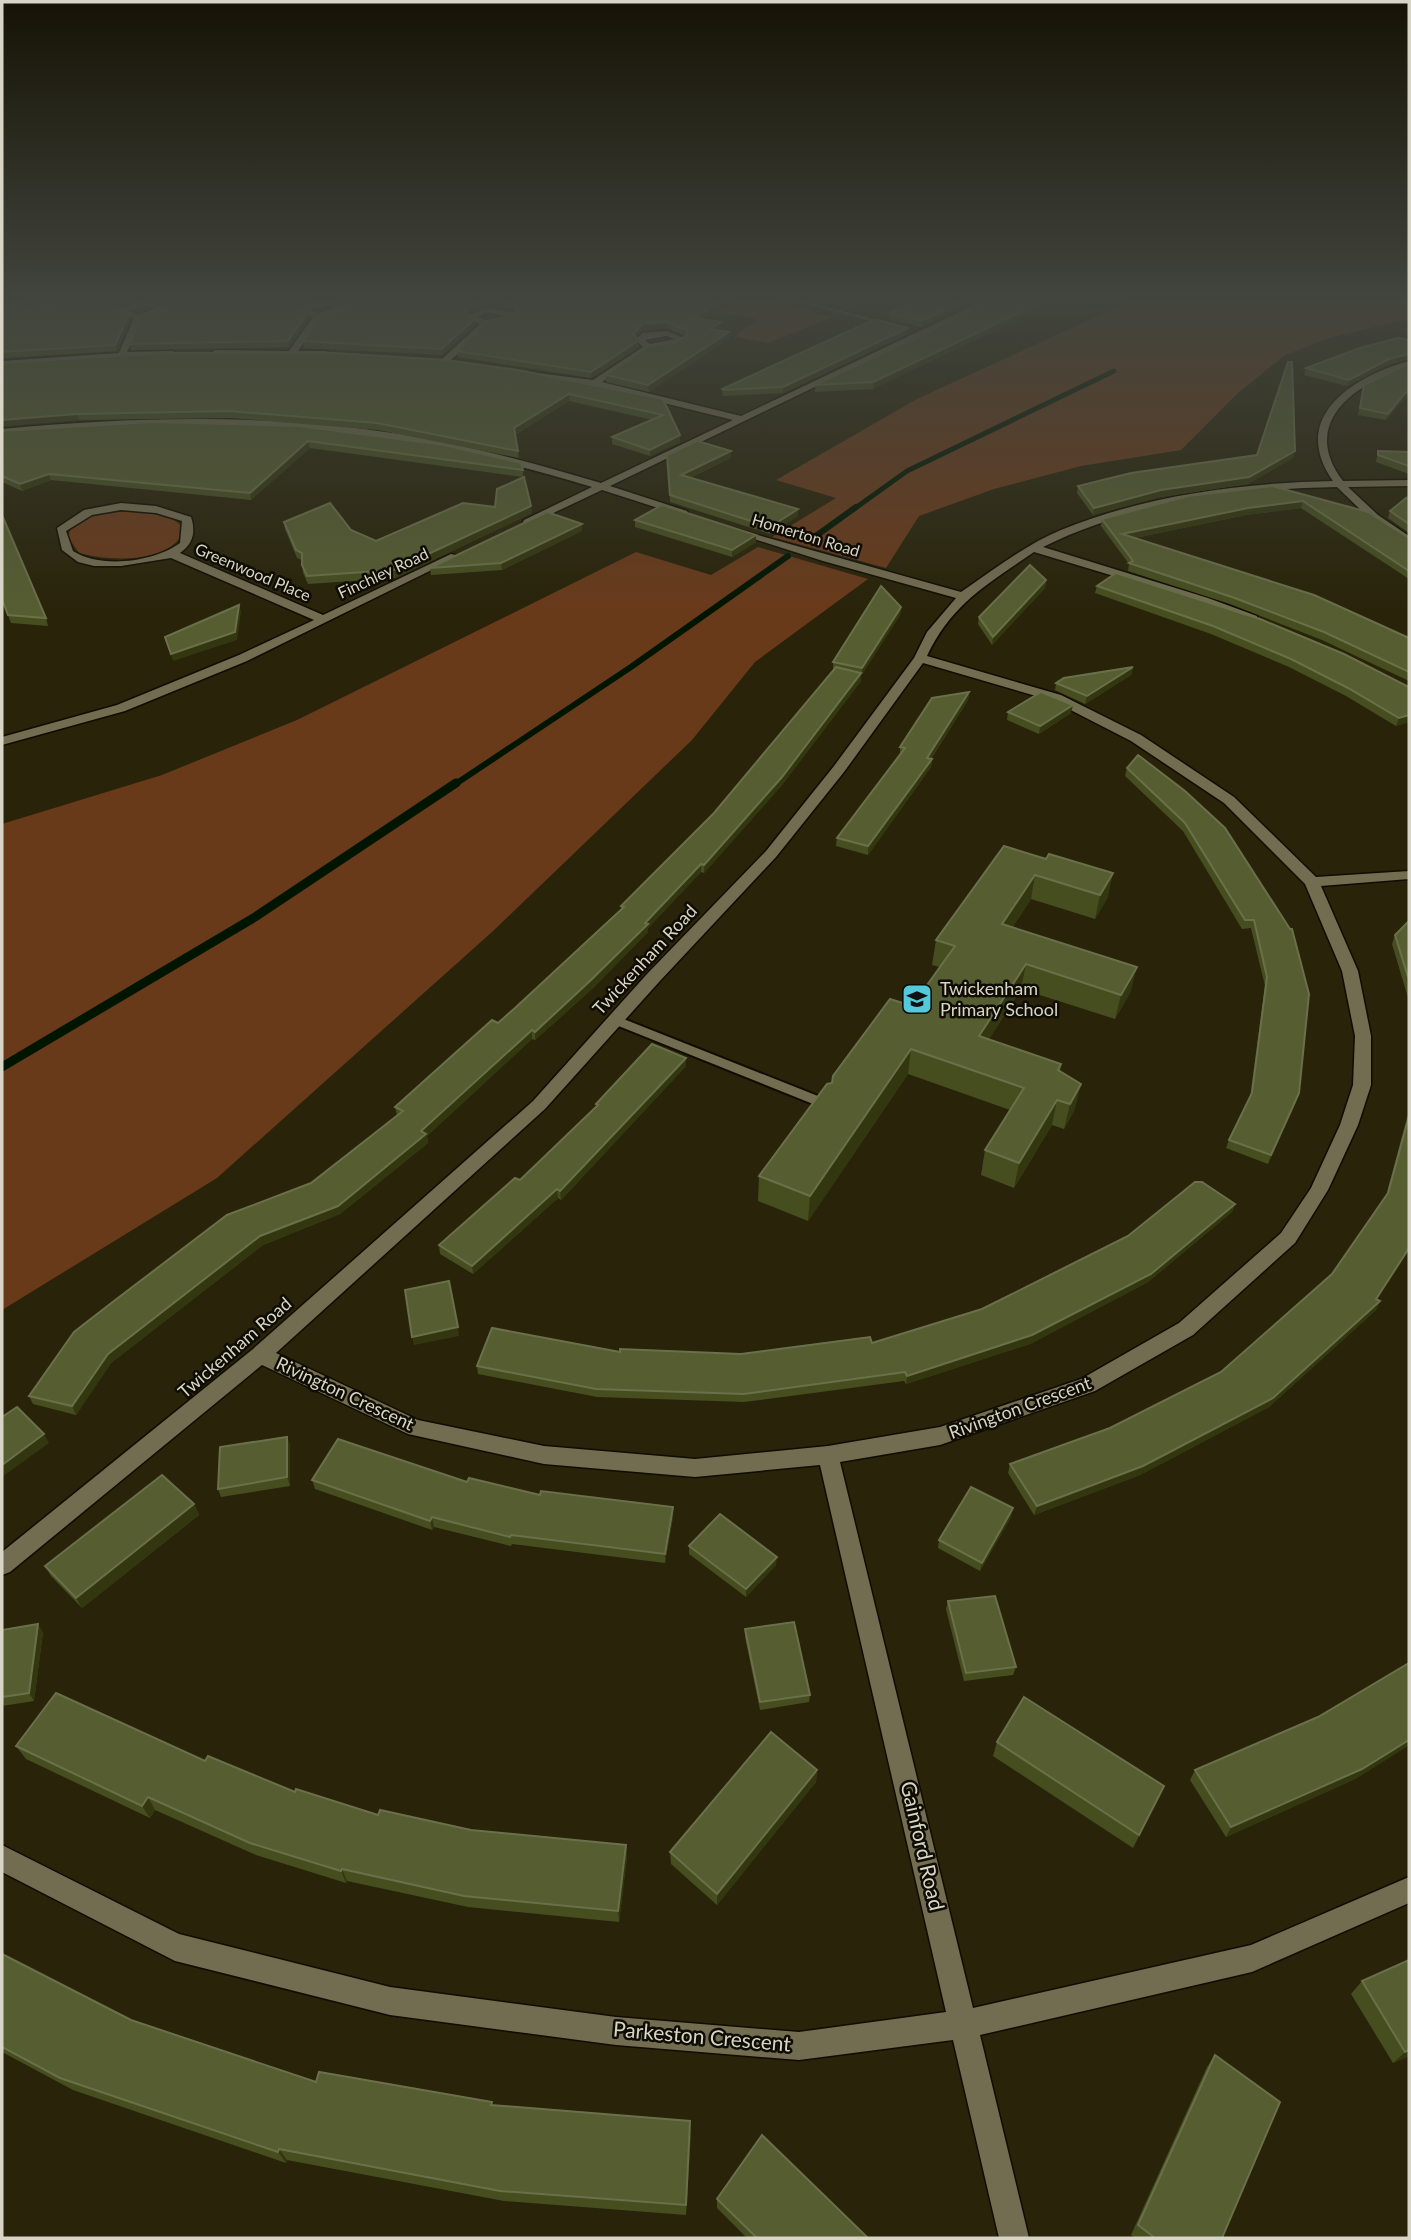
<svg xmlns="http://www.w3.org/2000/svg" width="1411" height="2240" font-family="Lato,sans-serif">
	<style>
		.green { fill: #693a1a }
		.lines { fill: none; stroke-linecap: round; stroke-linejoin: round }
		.stream-far2 { stroke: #001500; stroke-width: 5 }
		.stream-far1 { stroke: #001500; stroke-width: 6 }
		.stream { stroke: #001500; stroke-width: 9 }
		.lane-casing { stroke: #110c00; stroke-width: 4 }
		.street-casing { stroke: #110c00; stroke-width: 3 }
		.lane { fill: #726c51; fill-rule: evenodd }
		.street { fill: #726c51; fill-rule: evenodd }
		.wall { fill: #464e20 }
		.shaded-wall { fill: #33370f }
		.building { fill: #565d31; stroke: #6a7049; stroke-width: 2 }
		.labels { text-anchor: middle; stroke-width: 5; stroke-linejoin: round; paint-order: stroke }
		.far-street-label { font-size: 16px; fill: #d8d5c6; stroke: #0f0c04 }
		.street-label { font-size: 18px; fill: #d8d5c6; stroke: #0f0c04 }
		.poi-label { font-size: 18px; fill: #d8d5c6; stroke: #0f0c04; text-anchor: start }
		.near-street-label { font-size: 21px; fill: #d8d5c6; stroke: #0f0c04 }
	</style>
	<rect width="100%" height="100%" fill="#282309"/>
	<g class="green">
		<polygon points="738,298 761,298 833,317 768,343 734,337 758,319 717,312"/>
		<polygon points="1137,298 1409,298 1409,319 1332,337 1285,355 1238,393 1181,450 1081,466 994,489 919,516 886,568 772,537 836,498 776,480 917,399"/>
		<path d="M113 512C137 511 167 508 184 529 173 565 107 561 79 553L68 537 71 527 85 518Z"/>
		<polygon points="758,547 868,579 755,662 692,740 492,932 217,1178 2,1310 2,824 162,775 297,720 636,552 711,575"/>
	</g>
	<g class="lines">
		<polyline class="stream-far2" points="854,509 907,471 1114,371"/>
		<g class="stream-far1">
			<polyline points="813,538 856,507"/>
			<polyline points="454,785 631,667 788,556"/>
		</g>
		<polyline class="stream" points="2,1067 255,917 456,783"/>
		<g class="lane-casing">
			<polygon id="lane" points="616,1016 828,1100 830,1103 828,1106 818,1106 611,1023 609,1020 611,1017"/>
		</g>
		<g class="street-casing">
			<g id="street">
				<polygon points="21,298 31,298 19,306 2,308 2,304"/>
				<polygon points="781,298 794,298 897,325 893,327"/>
				<path d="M989 298H999L610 486 687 511 688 513 683 516 602 490 528 525 523 522 524 520 592 487C455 445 316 423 172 424 115 425 59 430 2 435V429C134 417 268 413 400 434 468 445 534 463 601 483L733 420 595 386 532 377 529 376V372L593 380 643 347 636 340 642 333 667 331 686 339 674 347 650 349 602 382 741 416ZM666 336 675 339 650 344 645 340Z"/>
				<path d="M332 300 347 307 341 313 321 318 298 351H327L330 356H215L211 353 215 350 289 351 313 317 302 313 303 304ZM331 305 337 307 319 313 309 310Z"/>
				<path d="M140 302 165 306 161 314 142 319 127 352 173 351 176 356 2 367V361L119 353 134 318 126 317 118 310ZM141 306 156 308 139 315 128 311Z"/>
				<path d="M486 308 514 312 515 318 488 325 448 363H442V359L480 324 469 319V315ZM486 313 507 316 486 320 478 317Z"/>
				<path d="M1409 361V367C1357 382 1298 422 1343 481L1409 480V486L1348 487 1378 515 1409 536V544L1371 520 1337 487C1236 489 1134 502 1043 547L1208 598 1257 616V620H1249L1200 602 1034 552C988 584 952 603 927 656L1061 695 1141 735 1234 797 1316 877 1409 871V879L1321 886 1358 971 1371 1036V1085L1358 1125 1328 1190 1295 1243 1193 1335 1095 1391 940 1445 840 1462 973 2008 1251 1945 1409 1877V1903L1252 1972 980 2035 1029 2238H999L953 2040 799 2060 616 2045 390 2015 175 1961 2 1872V1845L179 1934 390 1987 616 2017 799 2032 946 2012 820 1465 695 1477 544 1464 408 1434 262 1365 10 1572 2 1575V1552L253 1349 533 1101 647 974 766 851 834 766 914 658 927 632 956 598 823 561 729 531V527L961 592C993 570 1025 545 1061 530 1147 495 1240 483 1333 481 1288 417 1354 376 1409 361ZM923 663 1053 701 1131 741 1224 803 1305 884 1342 971 1355 1036 1353 1085 1340 1125 1311 1188 1281 1233 1179 1323 1081 1379 940 1427 828 1446 695 1459 544 1446 418 1420 276 1353 545 1109 659 982 776 857 844 772Z"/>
				<path d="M121 503 156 506 191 517C196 532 193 544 180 553L323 615 451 554 460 556 247 661 125 711 2 745V737L117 705 239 655 314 620 171 558 121 566H94L78 562 62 550 57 528 84 510ZM121 510 156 513 182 521 180 543C154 562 101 569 73 551L66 531 92 515Z"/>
			</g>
		</g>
		<use href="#lane" class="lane"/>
		<use href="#street" class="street"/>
	</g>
	<g class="wall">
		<polygon points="52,298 328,298 301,302 300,309 309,318 289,347 131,350 130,344 160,311 165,303 140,299 118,308 123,313 129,314 130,320 116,351 2,358 2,308 49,305"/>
		<polygon points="333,298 733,298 702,319 721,322 721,328 718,330 729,332 729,338 649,392 606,382 606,375 675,343 686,336 667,328 642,330 636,337 639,340 639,347 591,378 458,357 457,351 516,314 515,309 497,306 480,307 468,313 467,314 475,325 442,355 304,348 303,341 347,304"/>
		<polygon points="924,298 983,298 922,327 888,319 889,313"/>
		<polygon points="930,331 873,389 815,392 815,385"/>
		<polygon points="907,334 783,393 723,396 722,389"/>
		<polygon points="1409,340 1409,359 1387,365 1347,386 1304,375 1306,368"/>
		<polygon points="2,363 663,399 680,435 680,442 650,456 612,444 612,437 653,420 569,401 515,435 519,458 378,430 230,418 79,420 2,426"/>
		<polygon points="1409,364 1409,397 1403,400 1386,420 1358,415 1364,385"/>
		<polygon points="299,426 523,470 523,477 310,448 251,500 51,480 22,491 2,482 2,431"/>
		<polygon points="731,451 731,458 690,478 798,509 798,516 770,534 670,502 667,455"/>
		<polygon points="1295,451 1293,458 1248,484 1160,497 1093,515 1077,493 1078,486"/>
		<polygon points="1378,451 1409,452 1409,474 1376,462"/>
		<polygon points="1272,486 1409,538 1409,579 1301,508 1246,515 1135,538 1409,638 1409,681 1322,640 1230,604 1128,571 1129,564 1101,526 1102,519"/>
		<polygon points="1409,494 1409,533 1388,518 1390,511"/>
		<polygon points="532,513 395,578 308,584 303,573 302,560 297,558 285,529 284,522 351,530 376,541"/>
		<polygon points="635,520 756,535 756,542 732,557 635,527"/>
		<polygon points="582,531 502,570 431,575 430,568"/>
		<polygon points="1046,580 1045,588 992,645 978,624 979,617"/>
		<polygon points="1097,586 1409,687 1409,722 1396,726 1346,696 1289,667 1211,634 1095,593"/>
		<polygon points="2,600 46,618 48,626 11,623"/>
		<polygon points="901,607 900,615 861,675 861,681 782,785 704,873 701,872 648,928 648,932 592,989 535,1040 532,1039 427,1136 428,1143 340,1214 263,1245 111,1363 76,1415 33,1404 29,1396 311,1183 397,1116 395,1107 498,1023 621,909 621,906 714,813 833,670 833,662"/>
		<polygon points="1133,667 1131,675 1085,704 1055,690 1056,683"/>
		<polygon points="969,692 968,700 931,759 932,759 931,767 868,855 836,846 837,838 900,755 900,747"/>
		<polygon points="1008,712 1071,713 1039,734 1007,720"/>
		<polygon points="1138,755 1290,929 1296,1102 1268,1164 1226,1148 1229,1140 1250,1097 1265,986 1251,928 1242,929 1183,831 1125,776 1127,768"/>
		<polygon points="1004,846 1108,897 1095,919 1031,899 1012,928 1131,991 1115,1019 1021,989 989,1039 1061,1064 1060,1071 1075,1109 1064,1129 1052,1125 1014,1188 981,1175 985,1150 1010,1110 908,1074 808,1221 758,1201 759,1176 832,1083 912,1006 940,967 932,965 936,940"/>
		<polygon points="1409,921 1409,1001 1392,944 1395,935"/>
		<polygon points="686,1058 686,1066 561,1200 558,1198 473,1274 440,1254 439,1245 520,1180 596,1107 596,1104"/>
		<polygon points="1409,1110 1409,1250 1377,1299 1380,1301 1376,1310 1269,1407 1140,1475 1034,1515 1008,1473 1010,1464 1110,1428 1221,1372 1332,1274 1386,1196"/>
		<polygon points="1235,1204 1232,1212 1148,1282 1030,1344 906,1384 904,1381 744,1402 597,1397 478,1374 477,1366 620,1352 741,1354 872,1343 982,1309"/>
		<polygon points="287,1437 290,1445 290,1486 221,1497 218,1489"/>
		<polygon points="312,1480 467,1482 673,1517 665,1563 512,1544 511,1546 434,1527 432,1530 315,1489"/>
		<polygon points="194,1504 199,1515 82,1608 51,1576 45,1566"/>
		<polygon points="1011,1517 980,1571 938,1548 939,1540"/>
		<polygon points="689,1546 776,1565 746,1597 689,1554"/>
		<polygon points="948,1601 1016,1667 1013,1675 964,1681 946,1609"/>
		<polygon points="745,1629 810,1695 809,1702 760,1710 745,1637"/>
		<polygon points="2,1630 43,1632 34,1701 2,1706"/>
		<polygon points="1409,1663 1409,1745 1355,1779 1226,1837 1190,1780 1195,1770 1318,1717"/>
		<polygon points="997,1742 1164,1786 1133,1848 993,1756"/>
		<polygon points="16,1746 205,1761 295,1792 378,1815 471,1830 626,1845 627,1857 619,1922 468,1907 347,1881 346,1883 256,1855 155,1810 150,1818 26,1759"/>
		<polygon points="817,1770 816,1782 717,1905 671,1864 670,1852"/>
		<polygon points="2,1954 131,2020 316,2082 691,2132 686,2215 504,2201 287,2160 286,2163 73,2090 2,2052"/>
		<polygon points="1409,1960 1409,2056 1393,2063 1351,1994 1362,1981"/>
		<polygon points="1215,2055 1222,2238 1135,2238 1131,2235 1207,2067"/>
		<polygon points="717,2199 868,2238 747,2238 717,2208"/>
	</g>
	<g class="shaded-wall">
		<polygon points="127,298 140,298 140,299 116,309 114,303"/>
		<polygon points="300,298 328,298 301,302 300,314 299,308"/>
		<polygon points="725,298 733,298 695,324 695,318"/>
		<polygon points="971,298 983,298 922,327 922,321"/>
		<polygon points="1051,298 1063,298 873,389 873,382"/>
		<polygon points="497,300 497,306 480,307 468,313 466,319 466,313 467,307 479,302"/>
		<polygon points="308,312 309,318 289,347 288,341"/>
		<polygon points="129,314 130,320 116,351 115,345"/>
		<polygon points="475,319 475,325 442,355 441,349"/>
		<polygon points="667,322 667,328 642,330 633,340 633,334 642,324"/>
		<polygon points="721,322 721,328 710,335 710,329"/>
		<polygon points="908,328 907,334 783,393 783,387"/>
		<polygon points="729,332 729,338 649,392 648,385"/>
		<polygon points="639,340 639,347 591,378 591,372"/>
		<polygon points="1409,354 1409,359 1387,365 1347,386 1349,380 1389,359"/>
		<polygon points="1409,391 1409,397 1403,400 1386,420 1388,414 1405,393"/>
		<polygon points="569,394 569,401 514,435 514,428"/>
		<polygon points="77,414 79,420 2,426 2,420"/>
		<polygon points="680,435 680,442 650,456 650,450"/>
		<polygon points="308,441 310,448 251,500 250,493"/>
		<polygon points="731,451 731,458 681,482 681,475"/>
		<polygon points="1295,451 1293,458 1248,484 1160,497 1093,515 1094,508"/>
		<polygon points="49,474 51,480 22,491 20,484"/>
		<polygon points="1303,501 1301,508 1246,515 1120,541 1122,534 1248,508"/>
		<polygon points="531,506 532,513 395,578 394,570"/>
		<polygon points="798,509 798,516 770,534 770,527"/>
		<polygon points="582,524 582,531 502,570 501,563"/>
		<polygon points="756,535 756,542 732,557 732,550"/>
		<polygon points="1046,580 1045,588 992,645 993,637"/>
		<polygon points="239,605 241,612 237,640 173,661 171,654"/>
		<polygon points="901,607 900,615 862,675 862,668"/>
		<polygon points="1133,667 1131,675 1085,704 1087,696"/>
		<polygon points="861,673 861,681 782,785 704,873 704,865"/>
		<polygon points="969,692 968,700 926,766 927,758"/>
		<polygon points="1073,705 1071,713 1039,734 1040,726"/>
		<polygon points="1409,715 1409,722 1396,726 1399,718"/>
		<polygon points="932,759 931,767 868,855 868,846"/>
		<polygon points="701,864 701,872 648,928 648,932 592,989 535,1040 535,1032 645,923"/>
		<polygon points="1113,873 1108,897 1095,919 1100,895"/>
		<polygon points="1035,875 1031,899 998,949 1002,924"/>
		<polygon points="1026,964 1021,989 975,1061 979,1036"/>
		<polygon points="1137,967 1131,991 1115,1019 1121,995"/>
		<polygon points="532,1030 532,1039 427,1136 428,1143 340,1214 263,1245 111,1363 76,1415 72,1406 108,1354 260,1236 421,1131"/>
		<polygon points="911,1049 908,1074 808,1221 810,1196"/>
		<polygon points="686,1058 686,1066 561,1200 560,1191"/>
		<polygon points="1081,1084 1075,1109 1064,1129 1070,1104"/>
		<polygon points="1299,1093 1296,1102 1268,1164 1271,1155"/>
		<polygon points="1057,1100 1052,1125 1014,1188 1019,1163"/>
		<polygon points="557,1189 558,1198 473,1274 472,1266"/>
		<polygon points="1235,1204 1232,1212 1148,1282 1030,1344 906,1384 907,1376"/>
		<polygon points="1409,1248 1409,1250 1372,1308 1376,1299"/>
		<polygon points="1380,1301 1376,1310 1269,1407 1140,1475 1034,1515 1037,1506"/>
		<polygon points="458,1327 459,1336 414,1345 412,1337"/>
		<polygon points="44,1434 49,1443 2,1477 2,1465"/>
		<polygon points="287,1437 290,1445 290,1486 287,1477"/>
		<polygon points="194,1504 199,1515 82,1608 76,1598"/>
		<polygon points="673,1507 673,1517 665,1563 665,1554"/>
		<polygon points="1013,1508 1011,1517 980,1571 982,1563"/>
		<polygon points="432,1517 434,1527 432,1530 430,1521"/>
		<polygon points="777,1557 776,1565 746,1597 746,1589"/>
		<polygon points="38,1624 43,1632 34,1701 29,1693"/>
		<polygon points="1409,1740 1409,1745 1355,1779 1226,1837 1231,1827"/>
		<polygon points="817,1770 816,1782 717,1905 717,1894"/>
		<polygon points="148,1797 155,1810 150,1818 142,1806"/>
		<polygon points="626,1845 627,1857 619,1922 618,1911"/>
		<polygon points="342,1869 347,1881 346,1883 341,1871"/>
		<polygon points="1409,2050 1409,2056 1393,2063 1405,2052"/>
		<polygon points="690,2121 691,2132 686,2215 686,2205"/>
		<polygon points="279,2149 287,2160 286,2163 278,2152"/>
	</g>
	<g class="building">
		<polygon points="52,298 127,298 114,303 123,313 129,314 115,345 2,352 2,308 49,305"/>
		<polygon points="164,298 300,298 299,308 308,312 288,341 130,344 142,315 160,311 166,301"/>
		<polygon points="345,298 725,298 695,318 721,322 710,329 729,332 648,385 606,375 651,345 675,343 687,335 687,330 667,322 642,324 633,334 639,340 591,372 457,351 489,321 517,313 514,304 497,300 479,302 467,307 466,313 475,319 441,349 303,341 322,314 341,310 348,303 347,299"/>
		<polygon points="924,298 971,298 922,321 889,313"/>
		<polygon points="992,298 1051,298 873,382 815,385 930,331"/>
		<polygon points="875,319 908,328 783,387 723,390 722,389"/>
		<polygon points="1398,338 1409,340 1409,354 1389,359 1349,380 1306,368 1360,348"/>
		<polygon points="167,353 335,353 446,360 518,370 663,399 680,435 650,450 612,437 663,415 569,394 514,428 518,451 377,423 229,411 77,414 2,420 2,363"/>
		<polygon points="1288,362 1292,362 1295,451 1249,477 1161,490 1094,508 1078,486 1131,473 1257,455"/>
		<polygon points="1409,364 1409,391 1405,393 1388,414 1360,408 1364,385"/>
		<polygon points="152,422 299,426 444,445 521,463 523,470 308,441 250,493 49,474 20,484 2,476 2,431"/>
		<polygon points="697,441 731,451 681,475 798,509 770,527 670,495 667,455"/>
		<polygon points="1378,451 1409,452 1409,466 1378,455"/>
		<polygon points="524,477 531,506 394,570 307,576 302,565 302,553 296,550 284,522 330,503 351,530 376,541 463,503 495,507 497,489"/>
		<polygon points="1272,486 1368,512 1409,538 1409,571 1303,501 1248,508 1122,534 1314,595 1409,638 1409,672 1324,632 1232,597 1129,563 1133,561 1102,519 1188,496"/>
		<polygon points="1406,498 1409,499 1409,524 1390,511"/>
		<polygon points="662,505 756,535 732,550 635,520"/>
		<polygon points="547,512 582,524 501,563 430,568"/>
		<polygon points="2,515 46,618 8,615 2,599"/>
		<polygon points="1030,565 1046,580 993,637 979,617"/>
		<polygon points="1116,573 1260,619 1344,654 1409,687 1409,715 1399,718 1348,688 1291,659 1213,626 1097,586"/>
		<polygon points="881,586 901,607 862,668 833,662"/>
		<polygon points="239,605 235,632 171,654 165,637"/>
		<polygon points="836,667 861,673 782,777 704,865 701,864 645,923 648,924 591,980 535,1032 532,1030 421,1131 426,1134 338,1206 260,1236 108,1354 72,1406 29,1396 74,1332 110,1304 227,1215 311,1183 403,1111 395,1107 492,1020 498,1023 515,1008 624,907 621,906 714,813"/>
		<polygon points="1133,667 1087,696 1056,683 1064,678"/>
		<polygon points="969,692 927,758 932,759 868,846 837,838 905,748 900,747 932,698"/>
		<polygon points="1041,692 1073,705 1040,726 1008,712"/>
		<polygon points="1138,755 1185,791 1225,828 1290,929 1292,929 1309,994 1299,1093 1271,1155 1229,1140 1252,1093 1267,977 1254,920 1245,920 1185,823 1127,768"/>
		<polygon points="1004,846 1046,859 1049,854 1113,873 1100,895 1035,875 1002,924 1137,967 1121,995 1026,964 979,1036 1061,1064 1058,1070 1081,1084 1070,1104 1057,1100 1019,1163 985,1150 1024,1088 911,1049 810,1196 759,1176 827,1084 832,1083 833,1076 890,999 912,1006 955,946 936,940"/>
		<polygon points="1409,921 1409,980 1395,935"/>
		<polygon points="652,1044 686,1058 560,1191 557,1189 472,1266 439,1245 515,1178 520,1180 598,1105 596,1104"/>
		<polygon points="1409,1116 1409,1248 1376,1299 1380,1301 1273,1398 1143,1466 1037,1506 1010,1464 1110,1428 1221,1372 1332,1274 1388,1193"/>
		<polygon points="1195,1182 1202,1182 1235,1204 1151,1274 1032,1335 907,1376 905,1372 744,1394 596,1389 477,1366 492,1328 620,1352 620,1349 741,1354 870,1337 872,1343 982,1309 1128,1236"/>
		<polygon points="449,1281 458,1327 412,1337 405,1290"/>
		<polygon points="17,1407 44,1434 2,1465 2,1417"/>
		<polygon points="287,1437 287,1477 218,1489 220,1447"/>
		<polygon points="338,1439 467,1482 469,1478 540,1495 541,1491 673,1507 665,1554 511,1535 510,1537 432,1517 430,1521 312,1480"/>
		<polygon points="162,1475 194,1504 76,1598 45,1566"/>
		<polygon points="971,1487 1013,1508 982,1563 939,1540"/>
		<polygon points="720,1514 777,1557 746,1589 689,1546"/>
		<polygon points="995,1596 1016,1667 966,1673 948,1601"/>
		<polygon points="794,1622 810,1695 760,1702 745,1629"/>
		<polygon points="38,1624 29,1693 2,1697 2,1630"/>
		<polygon points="1409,1663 1409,1740 1362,1769 1231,1827 1195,1770 1318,1717"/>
		<polygon points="56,1693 205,1761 208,1756 295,1792 296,1789 378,1815 380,1810 471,1830 626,1845 618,1911 464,1896 342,1869 341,1871 250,1843 148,1797 142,1806 16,1746"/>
		<polygon points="1024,1697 1164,1786 1139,1835 997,1742"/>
		<polygon points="771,1732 817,1770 717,1894 670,1852"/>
		<polygon points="2,1954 131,2020 316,2082 319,2072 492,2102 491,2105 690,2121 686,2205 500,2191 279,2149 278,2152 60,2078 2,2047"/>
		<polygon points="1409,1960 1409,2050 1405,2052 1362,1981"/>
		<polygon points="1215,2055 1280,2102 1222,2238 1155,2238 1138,2225"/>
		<polygon points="762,2135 868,2238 757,2238 717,2199"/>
	</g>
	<linearGradient id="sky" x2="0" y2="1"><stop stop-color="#161305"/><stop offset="0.49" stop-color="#42453e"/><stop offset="1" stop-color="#42453e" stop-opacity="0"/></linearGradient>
	<rect width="1411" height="612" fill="url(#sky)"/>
	<defs>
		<g id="school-square" transform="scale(1.575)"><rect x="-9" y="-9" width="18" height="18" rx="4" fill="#53cadc" stroke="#0f0c04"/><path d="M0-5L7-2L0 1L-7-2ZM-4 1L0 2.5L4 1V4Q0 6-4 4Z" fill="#111"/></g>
	</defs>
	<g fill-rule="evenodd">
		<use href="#school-square" x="917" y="999"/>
	</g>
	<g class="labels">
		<g class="far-street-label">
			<text transform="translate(806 535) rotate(17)" y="6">Homerton Road</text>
			<text transform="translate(253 572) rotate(23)" y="6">Greenwood Place</text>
			<text transform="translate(383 573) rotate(-25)" y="6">Finchley Road</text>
		</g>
		<g class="street-label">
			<text transform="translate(645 960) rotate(-47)" y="6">Twickenham Road</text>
			<text transform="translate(235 1348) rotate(-41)" y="6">Twickenham Road</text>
			<text transform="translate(345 1394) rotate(25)" y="6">Rivington Crescent</text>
			<text transform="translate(1020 1408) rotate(-20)" y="6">Rivington Crescent</text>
		</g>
		<g class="poi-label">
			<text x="940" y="995">Twickenham<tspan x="940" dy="21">Primary School</tspan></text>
		</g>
		<g class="near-street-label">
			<text transform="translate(922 1846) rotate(77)" y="7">Gainford Road</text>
			<text transform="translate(702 2037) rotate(5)" y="7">Parkeston Crescent</text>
		</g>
	</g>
	<rect width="1411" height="2240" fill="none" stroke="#d8d5c6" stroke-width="7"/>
</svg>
